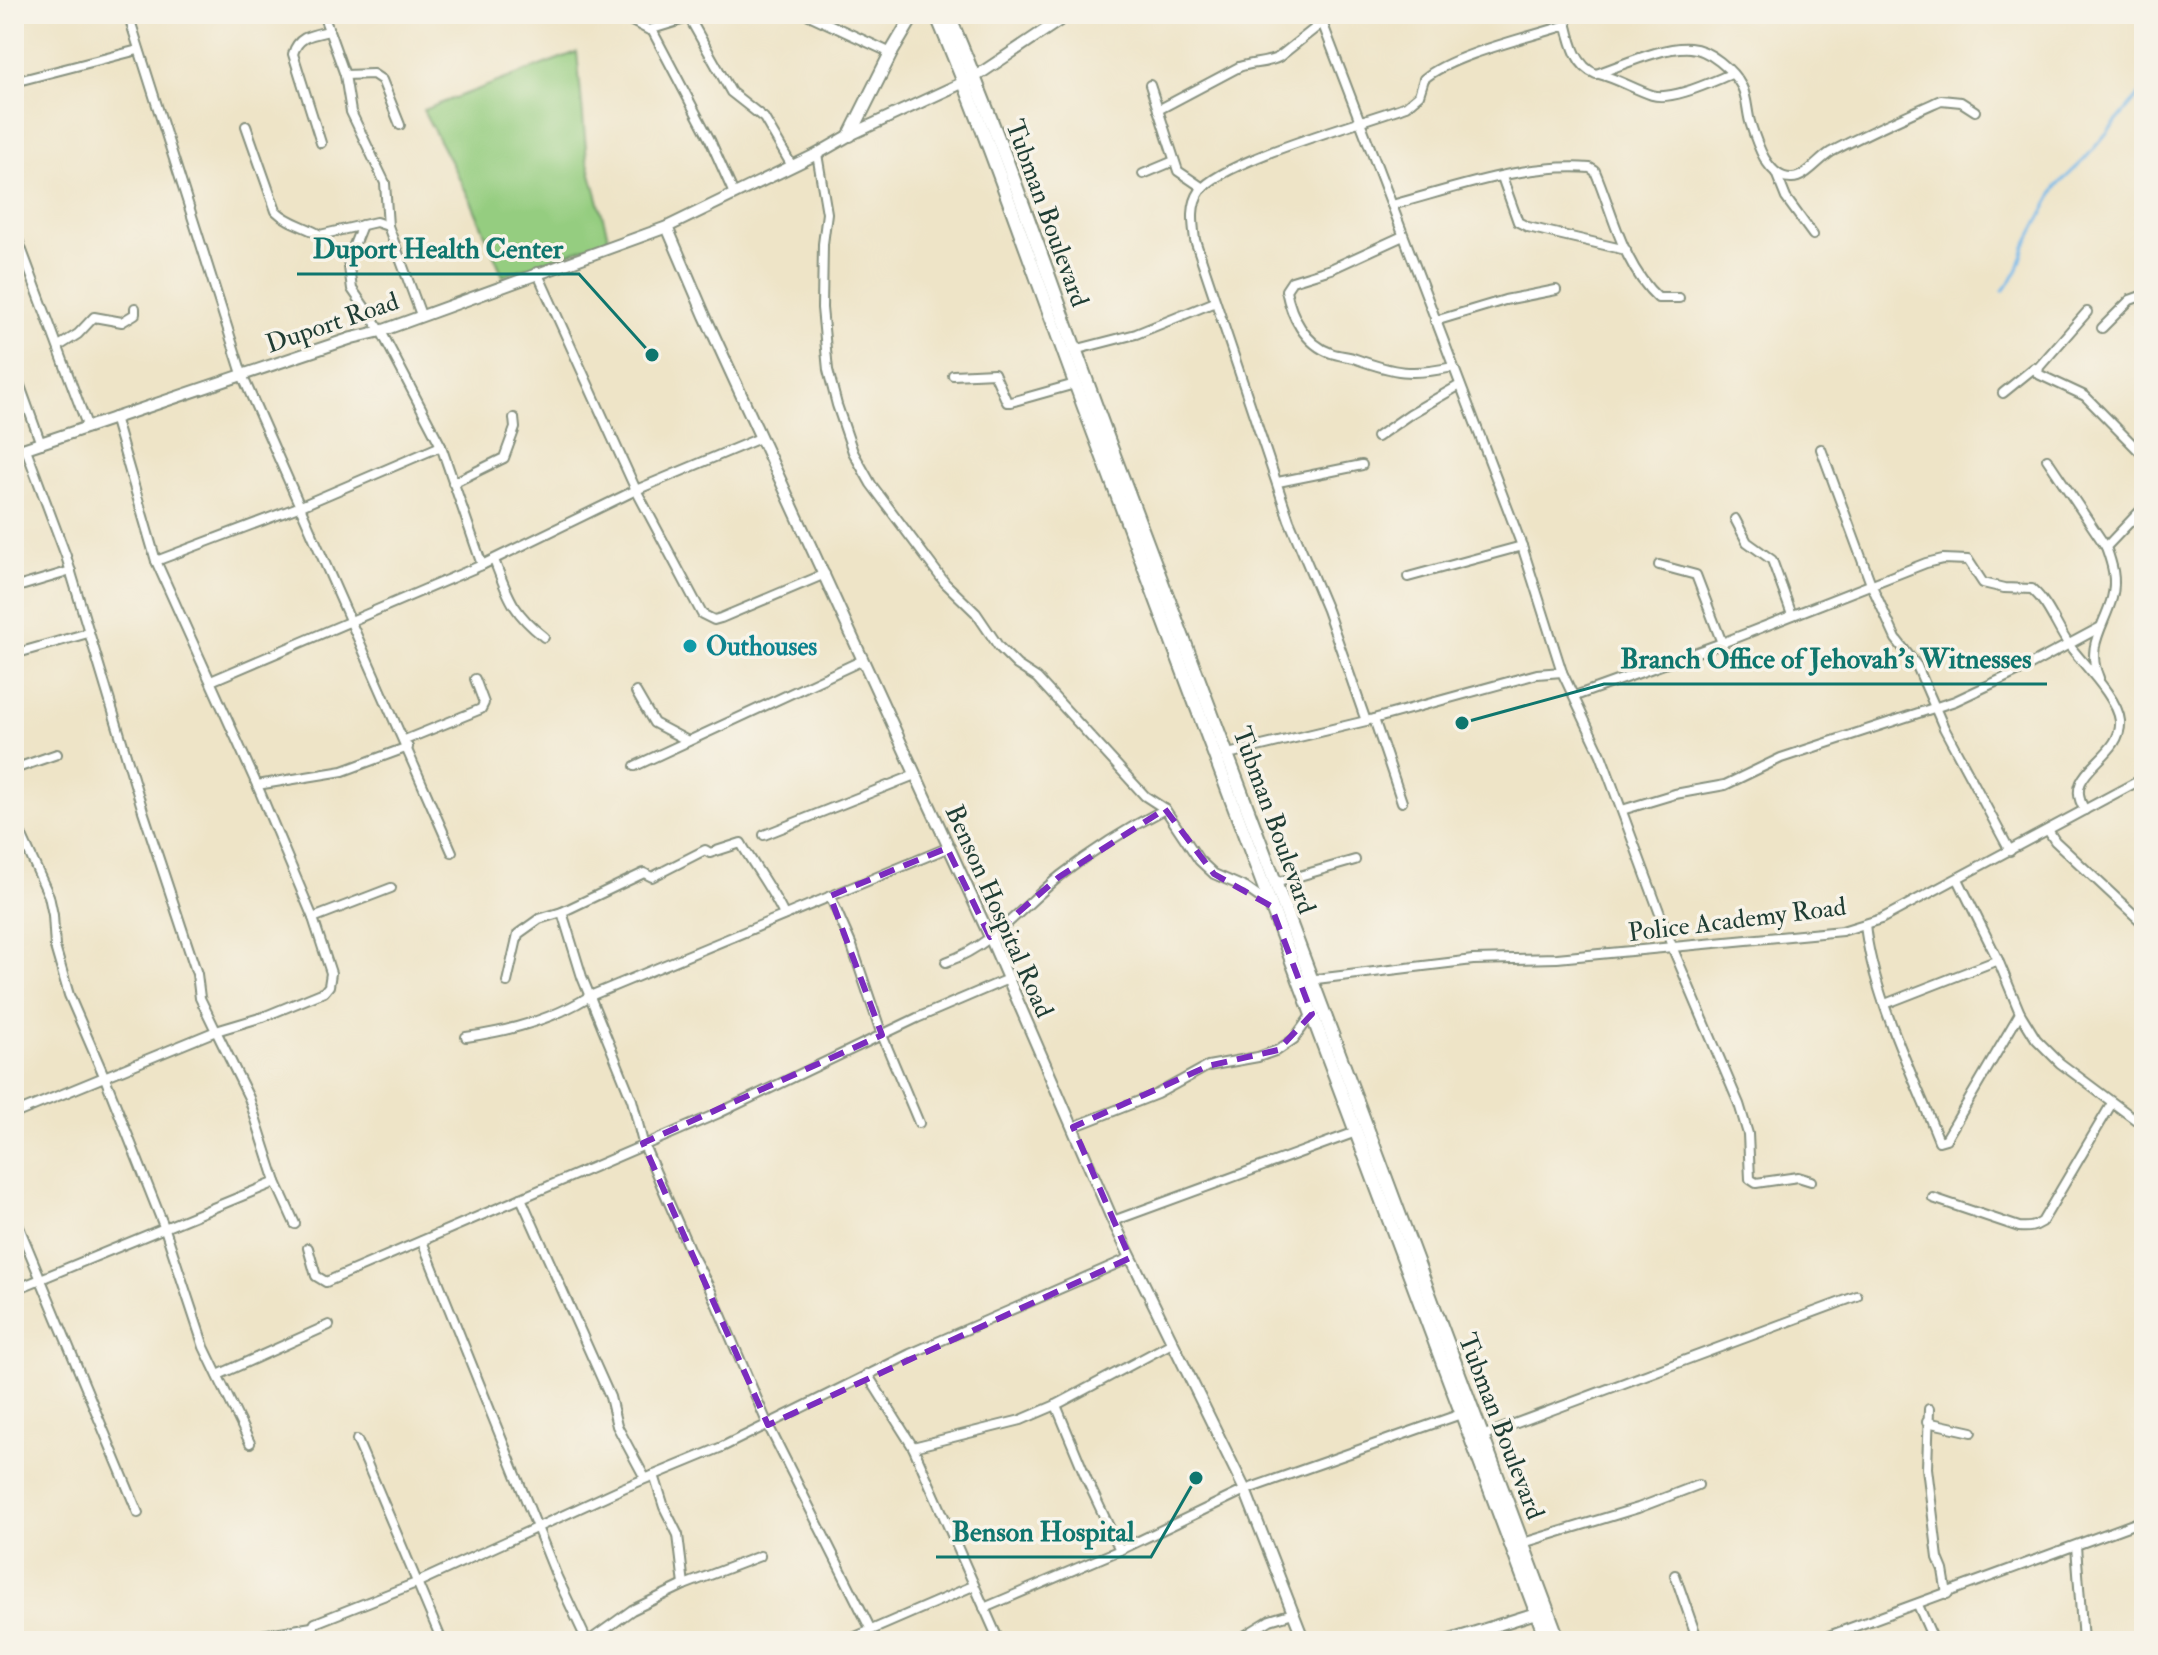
<svg xmlns="http://www.w3.org/2000/svg" width="2158" height="1655" font-family="'IM FELL Double Pica',serif">
	<style>
		.green { fill: #95cd80; stroke: #5a855a; stroke-width: 2 }
		.lines { fill: none; stroke-linecap: round; stroke-linejoin: round }
		.stream { stroke: #73b7e9; stroke-width: 3 }
		.minor-casing { stroke: #86907e; stroke-width: 12 }
		.tertiary-casing { stroke: #86907e; stroke-width: 14 }
		.trunk-casing { stroke: #86907e; stroke-width: 16 }
		.minor { stroke: #fff; stroke-width: 8 }
		.tertiary { stroke: #fff; stroke-width: 10 }
		.trunk { stroke: #fff; stroke-width: 12 }
		.marked { fill: none; stroke: #7b2cbf; stroke-width: 6; stroke-dasharray: 16 10; stroke-linejoin: round }
		.culture-dot { fill: #0f9aa8; stroke: #f7f3e8; stroke-width: 3 }
		.labels { text-anchor: middle; stroke-width: 7; stroke-linejoin: round; paint-order: stroke }
		.street-label { font-size: 26px; fill: #1f3d34; stroke: #f7f3e8 }
		.culture-label { font-size: 26px; font-weight: bold; fill: #0d838f; stroke: #f7f3e8; text-anchor: start }
		.leader { fill: none; stroke: #0f766e; stroke-width: 3 }
		.callout-dot { fill: #0f766e; stroke: #f7f3e8; stroke-width: 3 }
		.callout-label { font-size: 28px; text-anchor: middle; font-weight: bold; fill: #0f766e; stroke: #f7f3e8; stroke-width: 7; stroke-linejoin: round; paint-order: stroke }
	</style>
	<rect width="100%" height="100%" fill="#f7f3e8"/>
	<filter id="ink" filterUnits="userSpaceOnUse"><feTurbulence type="fractalNoise" baseFrequency=".0125" numOctaves="2"/><feDisplacementMap in="SourceGraphic" scale="16" xChannelSelector="R" yChannelSelector="G"/><feConvolveMatrix kernelMatrix="1 2 1 2 8 2 1 2 1" color-interpolation-filters="sRGB"/></filter>
	<filter id="wash" filterUnits="userSpaceOnUse"><feTurbulence type="fractalNoise" baseFrequency=".006" numOctaves="4" result="noise"/><feDisplacementMap in="SourceGraphic" scale="32" xChannelSelector="R" yChannelSelector="G"/><feGaussianBlur stdDeviation="1.8" result="paint"/><feColorMatrix in="noise" values="0 0 0 0 0 0 0 0 0 0 0 0 0 0 0 0 0 1.4 0 .05"/><feComposite in="paint" operator="in"/></filter>
	<g filter="url(#wash)">
		<rect width="100%" height="100%" fill="#eee4c7"/>
		<polygon class="green" points="577,52 587,159 609,239 503,276 471,201 423,110"/>
		<g class="lines">
			<polyline class="stream" points="2003,291 2017,272 2025,247 2057,186 2084,160 2144,89"/>
		</g>
	</g>
	<g filter="url(#ink)">
		<g class="lines">
			<g class="minor-casing">
				<g id="minor">
					<polyline points="128,14 243,377 452,852"/>
					<polyline points="323,14 345,75 351,112 385,183 388,226 421,315"/>
					<polyline points="609,14 618,14 649,30 701,14"/>
					<polyline points="807,14 891,53"/>
					<polyline points="1319,14 1522,546 1562,672 1601,755 1673,949 1739,1104 1748,1134 1750,1179 1756,1183 1798,1177 1811,1181"/>
					<path d="M1564 14C1570 36 1573 65 1596 74 1623 65 1663 46 1690 48 1709 49 1733 70 1742 87 1747 97 1747 111 1750 122 1756 141 1767 178 1791 178 1805 179 1819 159 1831 152 1866 133 1905 116 1941 100L1961 102 1975 111"/>
					<polyline points="690,19 731,92 764,118 792,166"/>
					<polyline points="652,30 710,140 734,194"/>
					<path d="M1599 74C1618 79 1634 89 1652 95 1672 101 1711 82 1731 74"/>
					<polyline points="345,75 373,74 382,80 400,125"/>
					<polyline points="14,82 138,50"/>
					<polyline points="1150,85 1178,171 1203,188"/>
					<path d="M1158 110 1239 67C1253 62 1266 64 1279 57L1333 14"/>
					<path d="M246 126 276 211C288 223 305 226 320 235L376 222 388 226"/>
					<path d="M321 143 293 54C298 36 312 35 329 31"/>
					<polyline points="817,154 827,213 823,244 822,308 828,370 837,405 853,452 871,484 945,583 976,613 999,647 1017,665 1037,678 1145,796 1165,809 1199,860 1214,874 1246,888 1270,905"/>
					<polyline points="1776,173 1786,198 1813,235"/>
					<polyline points="1143,174 1174,161"/>
					<polyline points="1502,177 1518,222 1528,227 1626,250"/>
					<path d="M1392 205C1456 188 1523 163 1590 168L1595 171C1613 213 1623 266 1658 298H1679"/>
					<polyline points="14,229 88,428"/>
					<path d="M1403 236 1331 269 1292 281 1286 290C1291 316 1305 344 1331 353 1339 356 1348 356 1356 359 1395 373 1411 376 1453 367"/>
					<polyline points="537,272 636,490 702,614 714,620 721,618 825,574"/>
					<polyline points="2087,312 2039,367 2038,374 2085,396 2144,456"/>
					<polyline points="1435,321 1505,300 1556,290"/>
					<polyline points="2102,328 2130,300 2144,295"/>
					<polyline points="59,346 78,334 94,317 122,322 135,314 135,308"/>
					<polyline points="1074,350 1136,334 1215,302"/>
					<polyline points="14,369 41,444"/>
					<polyline points="953,375 994,373 1007,402 1011,402 1075,384"/>
					<polyline points="2003,393 2034,368 2038,373"/>
					<polyline points="114,417 156,561 257,785 313,918 331,973 329,986 324,992 263,1017 216,1031 249,1098 276,1182 295,1224"/>
					<polyline points="1377,437 1410,414 1460,385"/>
					<polyline points="1821,449 1871,584 1896,639 1917,666 1944,728 2010,851"/>
					<polyline points="2047,459 2106,547"/>
					<polyline points="1278,482 1362,465"/>
					<polyline points="453,483 504,458 515,428 514,418"/>
					<polyline points="1735,519 1747,542 1772,560 1792,615"/>
					<path d="M494 560C508 596 512 612 544 637"/>
					<polyline points="156,561 301,506 441,446"/>
					<polyline points="482,565 636,490 760,438"/>
					<polyline points="1659,565 1696,575 1722,643"/>
					<polyline points="1408,577 1522,546"/>
					<polyline points="14,588 71,571"/>
					<polyline points="14,654 88,633"/>
					<path d="M2099 678C2085 646 2104 627 2112 598 2117 579 2112 564 2106 547L2144 507"/>
					<polyline points="211,681 482,565 441,446 381,331 352,289 348,260 362,225"/>
					<polyline points="636,692 654,723 688,741"/>
					<path d="M1575 696 1722 643 1926 563 1943 559 1968 560 1983 583 2004 588 2032 589C2049 604 2056 626 2069 645 2083 664 2118 698 2120 721 2123 759 2059 771 2085 810"/>
					<polyline points="1374,719 1402,802"/>
					<path d="M1366 721 1327 610 1289 520 1195 240C1193 224 1190 205 1200 191 1223 160 1364 122 1406 106L1419 95 1424 79C1451 55 1530 37 1567 25"/>
					<polyline points="405,740 481,709 484,703 475,679"/>
					<polyline points="1228,754 1366,721 1537,674 1562,672"/>
					<polyline points="635,766 863,660"/>
					<polyline points="14,769 57,754"/>
					<polyline points="257,785 343,771 408,747"/>
					<polyline points="1622,810 1675,794 1725,785 1781,758 1955,701 2019,671 2099,628"/>
					<polyline points="14,819 49,896 53,915 55,947 69,995 105,1078 165,1229 204,1347 250,1443"/>
					<polyline points="2048,830 2055,841 2144,924"/>
					<polyline points="764,835 915,775"/>
					<polyline points="1958,879 1998,960 2020,1013 2036,1039 2060,1063 2144,1126"/>
					<polyline points="1275,883 1355,860"/>
					<polyline points="830,896 852,946 882,1035 919,1123"/>
					<polyline points="562,912 582,977 632,1100 643,1143 690,1251 710,1289 768,1425 871,1630"/>
					<polyline points="313,918 391,888"/>
					<path d="M1865 924C1872 994 1913 1075 1939 1141L1946 1139 2020 1013"/>
					<path d="M946 962C992 946 1023 906 1060 876 1093 850 1128 828 1165 809"/>
					<polyline points="1308,980 1473,960 1557,958 1842,931 1881,919 2144,778"/>
					<path d="M507 982 518 934 539 919 562 912 644 873 652 877 705 850 710 853 741 843C755 868 772 889 784 915"/>
					<polyline points="1885,1004 1998,960"/>
					<path d="M466 1037C510 1031 552 1020 590 996L947 848"/>
					<polyline points="14,1114 216,1031 200,998 197,974 143,811 66,556 26,449"/>
					<polyline points="1073,1127 1157,1094 1208,1066 1258,1057 1278,1050 1294,1039 1312,1014"/>
					<polyline points="521,1198 610,1397 617,1426 645,1478"/>
					<path d="M1933 1198 2019 1227C2029 1228 2034 1227 2042 1222L2112 1103"/>
					<polyline points="14,1215 138,1513"/>
					<polyline points="1113,1221 1356,1132"/>
					<polyline points="422,1241 557,1577 587,1641"/>
					<polyline points="308,1248 316,1276 326,1282 719,1113 917,1018 1008,979"/>
					<polyline points="14,1290 276,1182"/>
					<polyline points="867,1374 913,1447 999,1641"/>
					<polyline points="218,1375 329,1325"/>
					<polyline points="1056,1405 1087,1480 1120,1550"/>
					<polyline points="1929,1409 1927,1468 1938,1558 1943,1570 1947,1594"/>
					<polyline points="1927,1422 1972,1432"/>
					<polyline points="1482,1436 1857,1296"/>
					<polyline points="357,1440 442,1641"/>
					<polyline points="913,1447 1021,1420 1056,1405 1172,1343"/>
					<polyline points="654,1475 664,1507 678,1535 684,1585"/>
					<polyline points="1523,1543 1638,1508 1698,1485"/>
					<polyline points="2076,1546 2083,1641"/>
					<polyline points="1675,1575 1698,1641"/>
					<polyline points="1918,1605 1934,1641"/>
					<polyline points="984,1608 1120,1550 1245,1490 1461,1414"/>
					<polyline points="249,1637 312,1627"/>
					<polyline points="313,1641 310,1632 315,1623 416,1583 623,1488 722,1447 910,1354 1130,1258"/>
					<polyline points="589,1641 632,1610 684,1585 760,1556"/>
					<polyline points="846,1641 973,1586"/>
					<polyline points="1236,1641 1270,1620 1293,1613"/>
					<polyline points="1815,1641 2144,1520"/>
				</g>
			</g>
			<g class="tertiary-casing">
				<g id="tertiary">
					<polyline points="667,227 705,316 990,937 1113,1221 1245,1490 1304,1641"/>
					<polyline points="14,452 352,338 381,331 667,227 817,154 850,135 975,77 1069,14"/>
					<polyline points="1447,1641 1536,1613"/>
				</g>
			</g>
			<g class="trunk-casing">
				<g id="trunk">
					<path d="M936 14C996 156 1044 303 1099 447 1250 844 1397 1243 1547 1641"/>
					<path d="M948 14C1009 156 1057 303 1111 447 1263 844 1408 1244 1559 1641"/>
					<polyline points="850,135 891,53 914,14"/>
				</g>
			</g>
			<use href="#minor" class="minor"/>
			<use href="#tertiary" class="tertiary"/>
			<use href="#trunk" class="trunk"/>
		</g>
	</g>
	<path class="marked" d="M1165 809 1214 874 1271 906 1312 1014 1278 1050 1208 1066 1073 1127 1130 1258 768 1425 643 1143 882 1035 830 896 947 848 990 937 1059 877Z"/>
	<circle class="culture-dot" cx="690" cy="646" r="8"/>
	<g class="labels">
		<g class="street-label">
			<text transform="translate(1048 213) rotate(70)" y="9">Tubman Boulevard</text>
			<text transform="translate(332 322) rotate(-19)" y="9">Duport Road</text>
			<text transform="translate(1275 820) rotate(70)" y="9">Tubman Boulevard</text>
			<text transform="translate(1000 911) rotate(66)" y="9">Benson Hospital Road</text>
			<text transform="translate(1737 919) rotate(-7)" y="9">Police Academy Road</text>
			<text transform="translate(1502 1426) rotate(69)" y="9">Tubman Boulevard</text>
		</g>
		<g class="culture-label">
			<text x="706" y="655">Outhouses</text>
		</g>
	</g>
	<path class="leader" d="M652 355L579 274H297M1462 723L1604 684H2047M1196 1478L1151 1557H936"/>
	<g class="callout-dot">
		<circle cx="652" cy="355" r="8"/>
		<circle cx="1462" cy="723" r="8"/>
		<circle cx="1196" cy="1478" r="8"/>
	</g>
	<g class="callout-label">
		<text x="438" y="258">Duport Health Center</text>
		<text x="1826" y="668">Branch Office of Jehovah's Witnesses</text>
		<text x="1043" y="1541">Benson Hospital</text>
	</g>
	<rect width="2158" height="1655" fill="none" stroke="#f7f3e8" stroke-width="48"/>
</svg>
